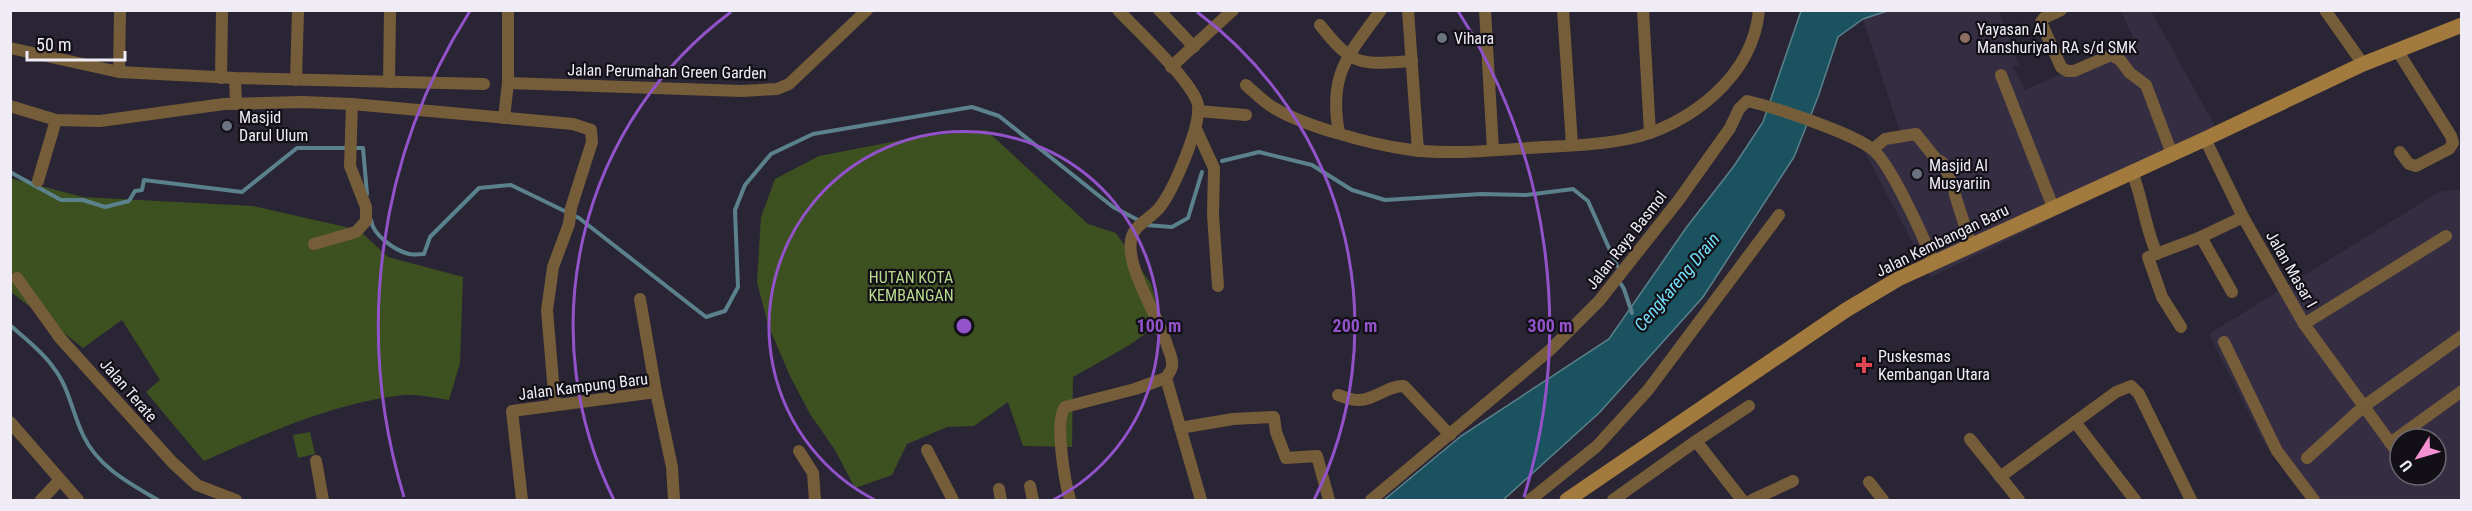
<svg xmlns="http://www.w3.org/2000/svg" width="2472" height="511" font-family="'Roboto Condensed',sans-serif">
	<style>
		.built { fill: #352e43; fill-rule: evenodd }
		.green { fill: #3d5020 }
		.water { fill: #1a535f; stroke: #5a818c; stroke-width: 1.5 }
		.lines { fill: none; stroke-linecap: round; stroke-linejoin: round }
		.stream { stroke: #5a818c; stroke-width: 4 }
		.minor { stroke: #765d39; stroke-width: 12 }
		.secondary { stroke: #a27a3d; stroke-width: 15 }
		.ring { fill: none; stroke: #9252ca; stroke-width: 3 }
		.worship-dot { fill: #6b7280; stroke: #121016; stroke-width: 2 }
		.education-dot { fill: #8d6e63; stroke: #121016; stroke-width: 2 }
		.health-dot { fill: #e0444e; stroke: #121016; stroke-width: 2 }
		.labels { text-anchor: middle; stroke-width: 4.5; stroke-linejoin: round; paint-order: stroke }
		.poi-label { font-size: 16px; fill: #efecf6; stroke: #121016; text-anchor: start }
		.street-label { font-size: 16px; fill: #efecf6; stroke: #121016 }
		.park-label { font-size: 16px; fill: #b9da8e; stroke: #121016 }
		.water-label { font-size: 18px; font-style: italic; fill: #70def8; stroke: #121016 }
		.centre { fill: #9252ca; stroke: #121016; stroke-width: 3 }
		.ring-label { font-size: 18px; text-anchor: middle; font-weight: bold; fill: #9252ca; stroke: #121016; stroke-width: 4.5; stroke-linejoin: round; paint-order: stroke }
	</style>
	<rect width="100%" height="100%" fill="#2a2534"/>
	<g class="built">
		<polygon points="1887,10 1999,11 2019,65 2013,67 2025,90 2135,41 2121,11 2151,11 2221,137 1931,277 1862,147 1901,135 1863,19"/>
		<path d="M2461 189V500H2312L2265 445 2209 334 2439 192ZM2400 439H2436V475H2400Z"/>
	</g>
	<g class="green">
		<polygon points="986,130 1088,224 1116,233 1151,284 1162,322 1128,346 1073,377 1072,447 1023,446 1008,402 974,426 947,427 907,444 892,475 855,488 835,450 810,414 790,376 768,325 757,282 761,217 775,179 819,156 917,137"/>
		<path d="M10 178 83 197 253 206 359 230 388 257 463 277 460 363 449 400C435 398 418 394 403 395 334 403 267 433 204 461L146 392 160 380 122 320 83 348 11 292Z"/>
		<polygon points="310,432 315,454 298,458 293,435"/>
	</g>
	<polygon class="water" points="1801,11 1887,11 1863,19 1838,37 1818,97 1794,157 1703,297 1600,412 1503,500 1384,500 1461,436 1609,339 1686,228 1734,166 1763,122"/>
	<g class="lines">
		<g class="stream">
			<polyline points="1222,161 1259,152 1312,165 1352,190 1385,200 1481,194 1526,195 1573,189 1588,201 1617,266 1621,269"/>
			<polyline points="10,172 61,200 83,200 105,207 129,201 135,191 142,190 144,180 242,192 297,148 363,148 367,194"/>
			<path d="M371 220C373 235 394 250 409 254 413 255 419 254 424 254L430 237 479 188 511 185 579 218 706 317 725 311 738 287 735 210 745 185 771 154 813 134 972 107 999 116 1113 207 1140 221"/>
			<polyline points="1146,225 1172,227 1188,218 1202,172"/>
			<polyline points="1619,281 1624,289 1632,313"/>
			<path d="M10 325C24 338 42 351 53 367 69 387 72 412 83 435 98 467 129 483 158 500"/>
		</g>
		<g class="minor">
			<path d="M1118 10C1136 29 1194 83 1198 105 1201 126 1174 189 1160 207 1152 218 1133 225 1131 240 1126 270 1160 318 1168 348 1170 353 1173 360 1172 366 1172 370 1168 374 1166 378L1201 500"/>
			<polyline points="1159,10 1194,47"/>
			<polyline points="1408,10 1418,151"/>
			<polyline points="1485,10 1493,150"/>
			<polyline points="1563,10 1572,145"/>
			<polyline points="1643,10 1650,133"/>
			<polyline points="2061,10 2044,18 2041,22 2061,67 2067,71 2074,71 2111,55 2120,60 2130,73 2146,85 2172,154"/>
			<polyline points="2325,10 2363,64"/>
			<path d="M1320 25C1354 68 1360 64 1412 61"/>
			<polyline points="10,48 119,72 236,78 484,84"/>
			<polyline points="2397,50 2451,136 2453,143 2449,149 2416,166 2409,164 2400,152"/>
			<polyline points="1171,67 1233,10"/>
			<polyline points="119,72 120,10"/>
			<polyline points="2001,75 2053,207"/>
			<polyline points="221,78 222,10"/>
			<polyline points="235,78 236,104"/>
			<polyline points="296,80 298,10"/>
			<polyline points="389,82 390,10"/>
			<polyline points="508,83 742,91 777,89 789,84 867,10"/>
			<path d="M1246 85C1255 93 1264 102 1274 108 1304 126 1370 144 1405 149 1444 155 1488 151 1528 148 1560 146 1595 146 1628 139 1689 126 1753 77 1759 10"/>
			<polyline points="10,106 56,120 100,121 224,104 302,102 352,104 573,124 591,130 592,142 571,208 569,224 553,267 550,289 547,310 555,405"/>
			<polyline points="1198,111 1246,115"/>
			<polyline points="504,118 508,83 508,10"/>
			<polyline points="1196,129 1214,168 1213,215 1218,286"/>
			<path d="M1339 133C1328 74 1348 56 1381 10"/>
			<polyline points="2205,139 2243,217 2304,324 2400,456"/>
			<polyline points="1873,149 1885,139 1916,134 1936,159 1942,162 1954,187 1955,195 1971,245"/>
			<path d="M2132 172C2143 199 2145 228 2157 254"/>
			<polyline points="38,181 56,120"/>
			<polyline points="2201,237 2232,292"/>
			<polyline points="314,244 356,232 366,221 366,207 350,166 352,104"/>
			<polyline points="17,278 60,338 172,462 197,485 236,500"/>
			<polyline points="640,299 656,392"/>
			<polyline points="2304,324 2446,236"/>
			<polyline points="2181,327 2162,297 2148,257 2201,237 2243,217"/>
			<polyline points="2224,342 2277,451 2314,500"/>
			<path d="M1338 395C1344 397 1351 400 1357 400 1374 401 1388 385 1404 386L1450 435"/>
			<polyline points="10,422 78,500"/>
			<polyline points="2075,422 2135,500"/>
			<polyline points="1180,428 1233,419 1274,417 1276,432 1286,458 1317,456 1329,500"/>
			<polyline points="1970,439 2019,500"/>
			<polyline points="1696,441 1749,406"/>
			<polyline points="2390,443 2462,391"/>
			<polyline points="927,450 953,500"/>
			<polyline points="799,451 813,473 815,500"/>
			<polyline points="2307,458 2363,407 2462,336"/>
			<polyline points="316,461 323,500"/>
			<polyline points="2000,477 2116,392 2131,386 2139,394 2191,500"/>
			<polyline points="1869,482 1883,500"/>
			<polyline points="1030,486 1033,500"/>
			<polyline points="999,489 1001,500"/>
			<polyline points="41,500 60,480"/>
			<polyline points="522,500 512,411 656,392 672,467 674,500"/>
			<path d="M1070 500C1065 482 1054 421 1065 407L1135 389 1166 378"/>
			<path d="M1371 500 1550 350 1599 301 1678 201 1730 128 1739 109 1747 101C1774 107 1852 133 1872 149 1890 162 1925 240 1933 262"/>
			<polyline points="1530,500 1597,446 1648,390 1779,215"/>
			<polyline points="1613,500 1696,441 1742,500"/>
			<polyline points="1752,500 1793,481"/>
		</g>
		<polyline class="secondary" points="1567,500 1846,310 1898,279 2205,139 2363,64 2462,25"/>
	</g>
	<g class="ring">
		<path d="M875 500A195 195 0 1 1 1053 500"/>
		<path d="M614 500A391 391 0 0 1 731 12M1197 12A391 391 0 0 1 1314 500"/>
		<path d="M404 497A586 586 0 0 1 470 11M1458 11A586 586 0 0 1 1524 497"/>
	</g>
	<g class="worship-dot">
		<circle cx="1442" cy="38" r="6"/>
		<circle cx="227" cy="126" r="6"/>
		<circle cx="1917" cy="174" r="6"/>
	</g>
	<circle class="education-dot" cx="1965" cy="38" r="6"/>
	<path class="health-dot" d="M1861 356h6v6h6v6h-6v6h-6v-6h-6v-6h6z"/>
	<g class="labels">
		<g class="poi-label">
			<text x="1977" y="35">Yayasan Al<tspan x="1977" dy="18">Manshuriyah RA s/d SMK</tspan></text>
			<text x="1454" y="44">Vihara</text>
			<text x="239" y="123">Masjid<tspan x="239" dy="18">Darul Ulum</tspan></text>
			<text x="1929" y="171">Masjid Al<tspan x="1929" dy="18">Musyariin</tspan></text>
			<text x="1878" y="362">Puskesmas<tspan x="1878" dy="18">Kembangan Utara</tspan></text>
		</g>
		<g class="street-label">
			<text transform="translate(667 71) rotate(1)" y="6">Jalan Perumahan Green Garden</text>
			<text transform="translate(1626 240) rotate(-52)" y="6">Jalan Raya Basmol</text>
			<text transform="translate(1942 240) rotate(-26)" y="6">Jalan Kembangan Baru</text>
			<text transform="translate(2292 269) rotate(60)" y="6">Jalan Masar I</text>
			<text transform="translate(583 386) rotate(-7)" y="6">Jalan Kampung Baru</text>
			<text transform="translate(129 390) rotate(49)" y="6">Jalan Terate</text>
		</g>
		<g class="park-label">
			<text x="911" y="283">HUTAN KOTA<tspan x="911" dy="18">KEMBANGAN</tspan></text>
		</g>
		<g class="water-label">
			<text transform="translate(1677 282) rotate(-50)" y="6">Cengkareng Drain</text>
		</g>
	</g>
	<circle cx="964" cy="326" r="9" class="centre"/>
	<g class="ring-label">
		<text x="1159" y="332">100 m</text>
		<text x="1355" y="332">200 m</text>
		<text x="1550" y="332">300 m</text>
	</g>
	<rect width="2472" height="511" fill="none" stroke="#efecf6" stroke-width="24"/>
	<g transform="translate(2418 457) rotate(233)"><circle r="28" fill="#121016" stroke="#6a6870" stroke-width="1.5"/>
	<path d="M0-4.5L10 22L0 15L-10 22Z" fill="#f591d2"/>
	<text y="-9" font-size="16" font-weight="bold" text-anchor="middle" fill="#efecf6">U</text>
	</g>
	<path d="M27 51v9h98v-9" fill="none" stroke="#efecf6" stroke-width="3"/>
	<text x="36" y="51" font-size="18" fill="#efecf6" stroke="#121016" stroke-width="4.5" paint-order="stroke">50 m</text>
</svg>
